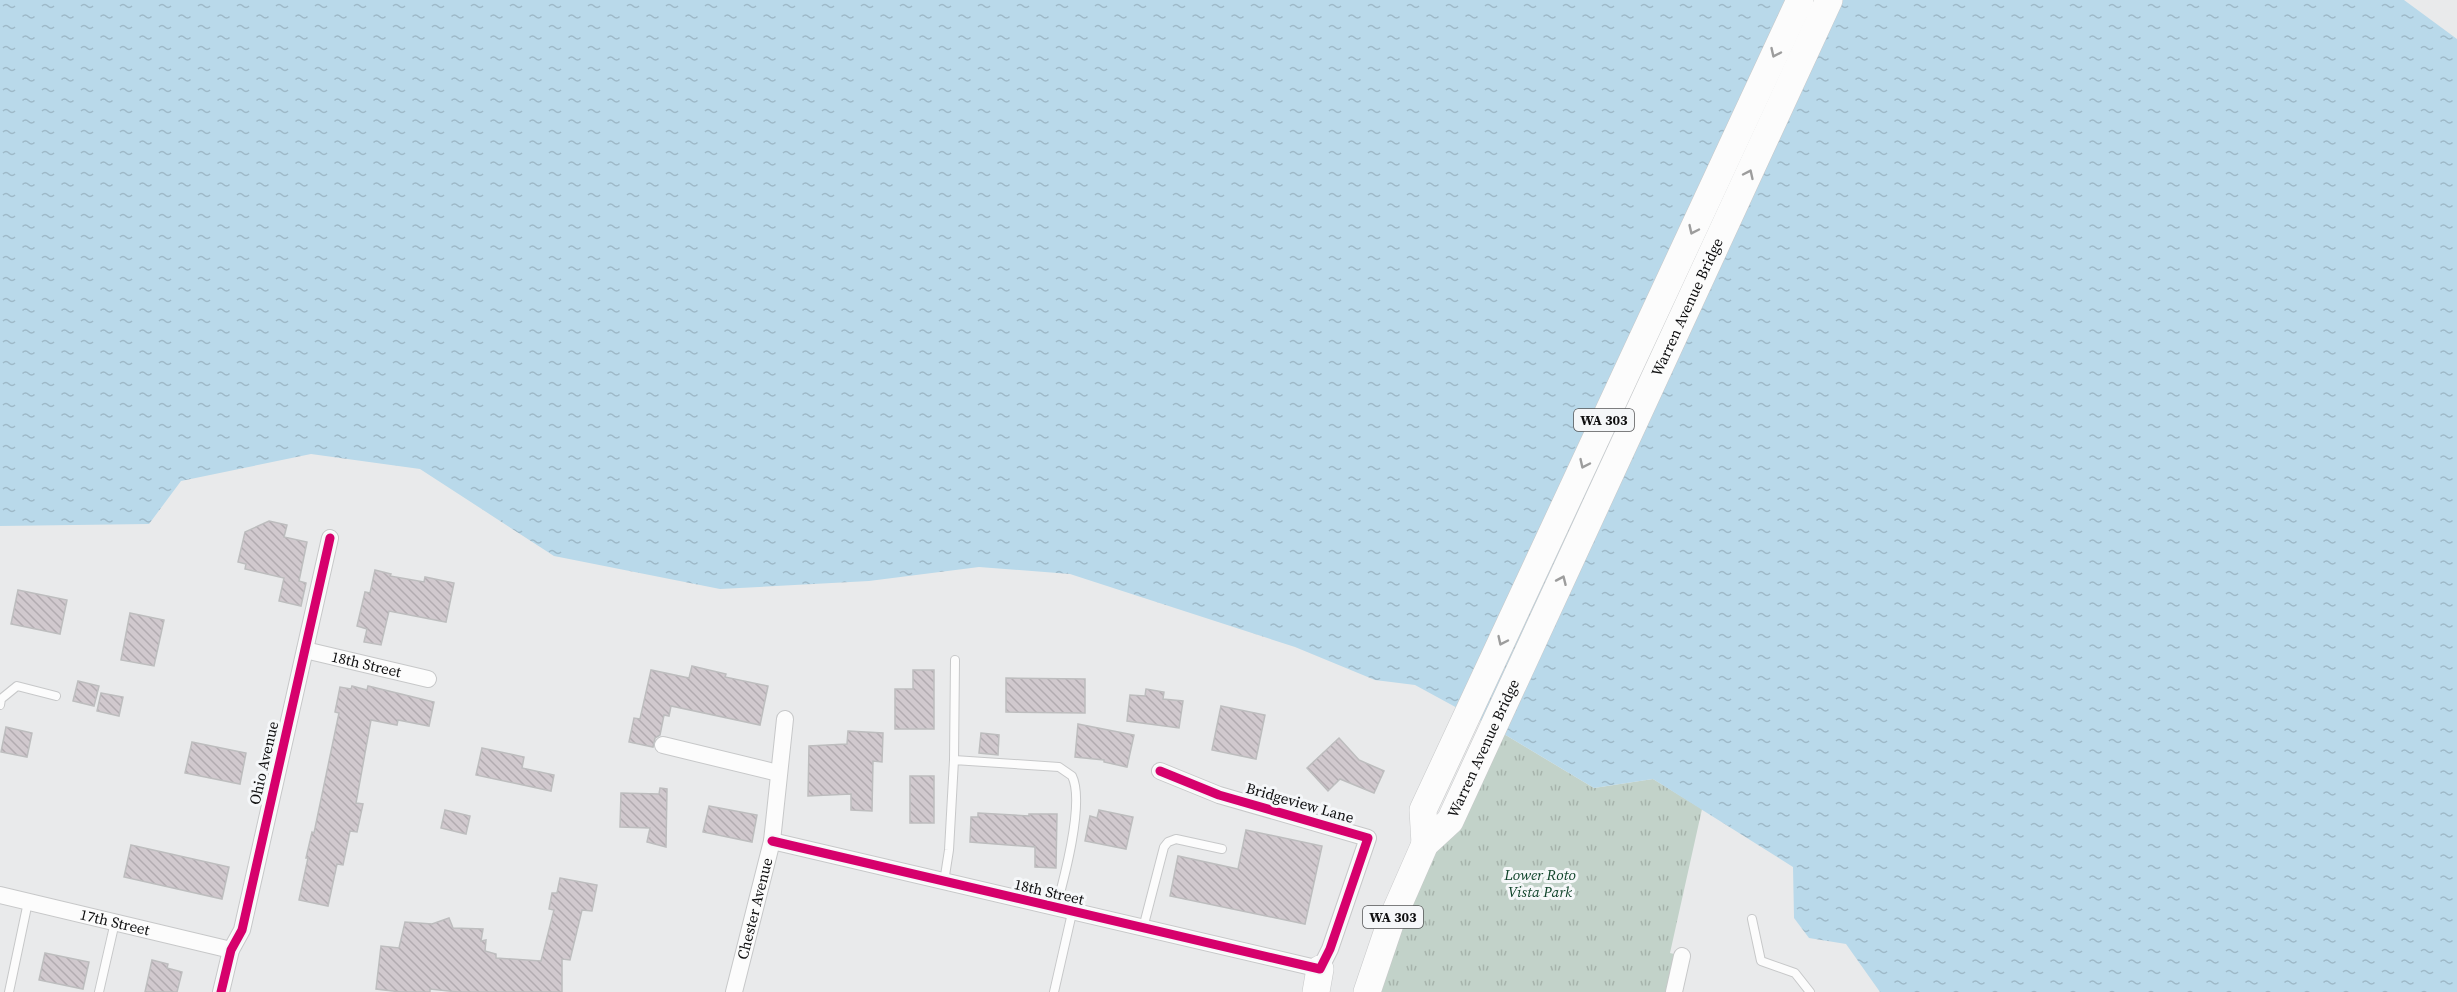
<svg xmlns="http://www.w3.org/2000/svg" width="2457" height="992" font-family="'Source Serif 4',serif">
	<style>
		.park { fill: url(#park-tufts) }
		.water { fill: url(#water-ripples) }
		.building { fill: url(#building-back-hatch); stroke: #bdbdbe; stroke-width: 1.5 }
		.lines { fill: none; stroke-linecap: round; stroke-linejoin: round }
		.lane-casing { stroke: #c7c8c9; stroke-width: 10 }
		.street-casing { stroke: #c7c8c9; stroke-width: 18 }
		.primary-casing { stroke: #c7c8c9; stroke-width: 28 }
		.lane { stroke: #fcfcfc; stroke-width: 8 }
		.street { stroke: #fcfcfc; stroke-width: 16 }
		.primary { stroke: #fcfcfc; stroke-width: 27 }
		.cycleway-casing { stroke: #f5f7f9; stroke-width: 13 }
		.cycleway { stroke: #d6006c; stroke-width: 9 }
		.oneway { stroke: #9d9d9d }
		.labels { text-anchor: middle; stroke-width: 6; stroke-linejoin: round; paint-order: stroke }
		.shield { fill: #f5f7f9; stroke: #535455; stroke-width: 1.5 }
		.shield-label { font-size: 14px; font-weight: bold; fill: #0e0e0f }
		.street-label { font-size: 15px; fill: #0e0e0f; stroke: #f5f7f9 }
		.park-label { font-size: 15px; font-style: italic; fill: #0e4329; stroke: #f5f7f9 }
	</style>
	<defs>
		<pattern id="park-tufts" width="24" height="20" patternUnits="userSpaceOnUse" patternTransform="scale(1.5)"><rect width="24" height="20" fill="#c2d2c9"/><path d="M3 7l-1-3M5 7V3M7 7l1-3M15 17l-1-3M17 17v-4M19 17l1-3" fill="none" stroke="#a6b3ab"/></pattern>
		<pattern id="water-ripples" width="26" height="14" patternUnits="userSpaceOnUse" patternTransform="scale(1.5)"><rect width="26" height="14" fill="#b9d9ea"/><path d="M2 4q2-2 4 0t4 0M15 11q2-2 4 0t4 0" fill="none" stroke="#9eb9c8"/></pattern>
		<pattern id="building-back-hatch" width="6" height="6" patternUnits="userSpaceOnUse" patternTransform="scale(1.5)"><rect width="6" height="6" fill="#d1c9ce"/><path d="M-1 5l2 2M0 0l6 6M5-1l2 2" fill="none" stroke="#b2abb0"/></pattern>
	</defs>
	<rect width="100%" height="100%" fill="#e9eaeb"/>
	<polygon class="park" points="1494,728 1594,788 1653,779 1702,809 1670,953 1682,956 1674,992 1367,992"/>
	<polygon class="water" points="0,0 2404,0 2457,39 2457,992 1880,992 1846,944 1809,938 1794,918 1793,867 1653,779 1594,788 1494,728 1415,685 1375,680 1295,647 1070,574 979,567 869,581 720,589 554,556 420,469 311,454 181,481 149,524 0,526"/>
	<g class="building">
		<polygon points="269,521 287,525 284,537 307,542 299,581 306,583 301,606 279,601 284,578 245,569 246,564 238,562 245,532"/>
		<polygon points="375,570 391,574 390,576 424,582 425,577 454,583 446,622 389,611 381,645 364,642 367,629 357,626 365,592 370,593"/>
		<polygon points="18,590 67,600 60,634 11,624"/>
		<polygon points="130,613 164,620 154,666 121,660"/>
		<polygon points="692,666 726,674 725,677 768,686 760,725 671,706 669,716 664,715 660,735 655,738 653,747 629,742 634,718 640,719 651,670 689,678"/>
		<polygon points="913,670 934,670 934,729 895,729 895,689 913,689"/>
		<polygon points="1006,678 1085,679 1085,713 1006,712"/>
		<polygon points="78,681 99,686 94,706 73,701"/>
		<polygon points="352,686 367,690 368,686 434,702 429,726 398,720 397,725 371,720 356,803 363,804 357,832 350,831 343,865 337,864 328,906 299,900 308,858 306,858 312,832 314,833 339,713 335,712 340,687 351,689"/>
		<polygon points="1146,689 1164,692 1163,699 1183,701 1179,728 1127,721 1130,695 1145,696"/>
		<polygon points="101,693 123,697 119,716 97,711"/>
		<polygon points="1221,706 1265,715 1256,759 1212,750"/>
		<polygon points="1078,724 1134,735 1127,767 1104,762 1104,760 1075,757"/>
		<polygon points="6,727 32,733 27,757 1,752"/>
		<polygon points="848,731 883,733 882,762 873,761 872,811 851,810 851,794 808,796 809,746 847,744"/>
		<polygon points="981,733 999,735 998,755 979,753"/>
		<polygon points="1339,738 1359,760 1384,771 1374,793 1340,779 1328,791 1307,768"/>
		<polygon points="192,742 246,753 240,784 185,773"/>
		<polygon points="482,748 524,757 522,768 554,775 551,791 476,775"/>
		<rect x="910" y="776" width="24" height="47"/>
		<polygon points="660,788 667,789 666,847 647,842 650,828 620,827 621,793 659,794"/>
		<polygon points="709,806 757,815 752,842 703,832"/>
		<polygon points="445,810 470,816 466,834 441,828"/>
		<polygon points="1099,810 1133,817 1126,849 1085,841 1090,816 1097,818"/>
		<polygon points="978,813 1029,816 1029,814 1057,814 1056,868 1035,867 1035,847 970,842 971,817 978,817"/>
		<polygon points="1246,830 1322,846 1305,924 1170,896 1178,856 1238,869"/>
		<polygon points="131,845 229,867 222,899 124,877"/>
		<polygon points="560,878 597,885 592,911 582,910 570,960 562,959 562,992 458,992 430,989 430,992 401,992 376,989 381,946 399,948 405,922 432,924 449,918 453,928 483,929 481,941 486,940 485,951 496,954 496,958 541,961 554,910 549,909 552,893 557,893"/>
		<polygon points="45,953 89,962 83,989 39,980"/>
		<polygon points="152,960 168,964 167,968 182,972 177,992 145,992"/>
	</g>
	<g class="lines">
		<g class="lane-casing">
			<g id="lane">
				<polyline points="0,705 1,699 17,686 56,696"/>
				<polyline points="954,760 955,660"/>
				<path d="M944 882 949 850 954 760 1059 767 1072 776C1085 802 1064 879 1056 908"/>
				<polyline points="1752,919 1761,961 1795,973 1810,992"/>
				<polyline points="1143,928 1164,847 1168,842 1176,839 1222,849"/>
				<polyline points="9,992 28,902"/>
				<polyline points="99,992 115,922"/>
				<polyline points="1054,992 1072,913"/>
			</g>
		</g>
		<g class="street-casing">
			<g id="street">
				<path id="s1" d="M305 650 428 679"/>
				<polyline points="663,745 778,773"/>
				<polyline points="772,841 1320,969 1330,949 1368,838 1219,795 1160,771"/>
				<path id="s2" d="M0 895 231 950"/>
				<polyline points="221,992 231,950 242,930 330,538"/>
				<path id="s3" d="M734 992 772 841 785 719"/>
				<polyline points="1674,992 1682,956"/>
			</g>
		</g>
		<g class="primary-casing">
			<g id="primary">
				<polyline points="1425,844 1423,810 1800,0"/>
				<polyline points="1316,992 1320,969"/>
				<path id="s4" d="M1367 992 1390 924 1425 844 1450 821 1829 0"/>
			</g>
		</g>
		<use href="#lane" class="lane"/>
		<use href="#street" class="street"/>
		<use href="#primary" class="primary"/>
		<g class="cycleway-casing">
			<g id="cycleway">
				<polyline points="772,841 1320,969 1330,949 1368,838 1219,795 1160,771"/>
				<polyline points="221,992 231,950 242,930 330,538"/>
			</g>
		</g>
		<use href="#cycleway" class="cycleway"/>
	</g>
	<defs><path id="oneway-chevron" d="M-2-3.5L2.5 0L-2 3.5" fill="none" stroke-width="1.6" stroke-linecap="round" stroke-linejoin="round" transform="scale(1.5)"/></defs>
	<g class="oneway">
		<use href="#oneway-chevron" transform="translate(1775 53) rotate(115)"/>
		<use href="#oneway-chevron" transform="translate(1749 174) rotate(-65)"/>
		<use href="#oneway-chevron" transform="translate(1693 230) rotate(115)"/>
		<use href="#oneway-chevron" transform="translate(1584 464) rotate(115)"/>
		<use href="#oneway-chevron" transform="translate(1562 580) rotate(-66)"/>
		<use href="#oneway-chevron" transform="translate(1502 641) rotate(115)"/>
	</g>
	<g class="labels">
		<g class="shield">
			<rect x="1574" y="409" width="60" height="22" rx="4.5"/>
			<rect x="1363" y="906" width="60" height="22" rx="4.5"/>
		</g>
		<g class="shield-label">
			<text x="1604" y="425">WA 303</text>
			<text x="1393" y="922">WA 303</text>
		</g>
		<g class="street-label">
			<text dy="5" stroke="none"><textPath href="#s4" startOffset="759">Warren Avenue Bridge</textPath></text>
			<text dy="5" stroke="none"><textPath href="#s1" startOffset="63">18th Street</textPath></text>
			<text dy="5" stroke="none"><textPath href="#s4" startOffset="273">Warren Avenue Bridge</textPath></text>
			<text transform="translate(264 763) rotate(-77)" y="5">Ohio Avenue</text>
			<text transform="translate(1300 803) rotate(16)" y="5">Bridgeview Lane</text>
			<text transform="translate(1049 892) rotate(13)" y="5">18th Street</text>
			<text dy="5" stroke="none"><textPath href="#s3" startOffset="86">Chester Avenue</textPath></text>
			<text dy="5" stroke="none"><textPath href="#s2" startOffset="118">17th Street</textPath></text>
		</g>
		<g class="park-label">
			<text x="1540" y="880">Lower Roto<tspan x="1540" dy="17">Vista Park</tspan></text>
		</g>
	</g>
</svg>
